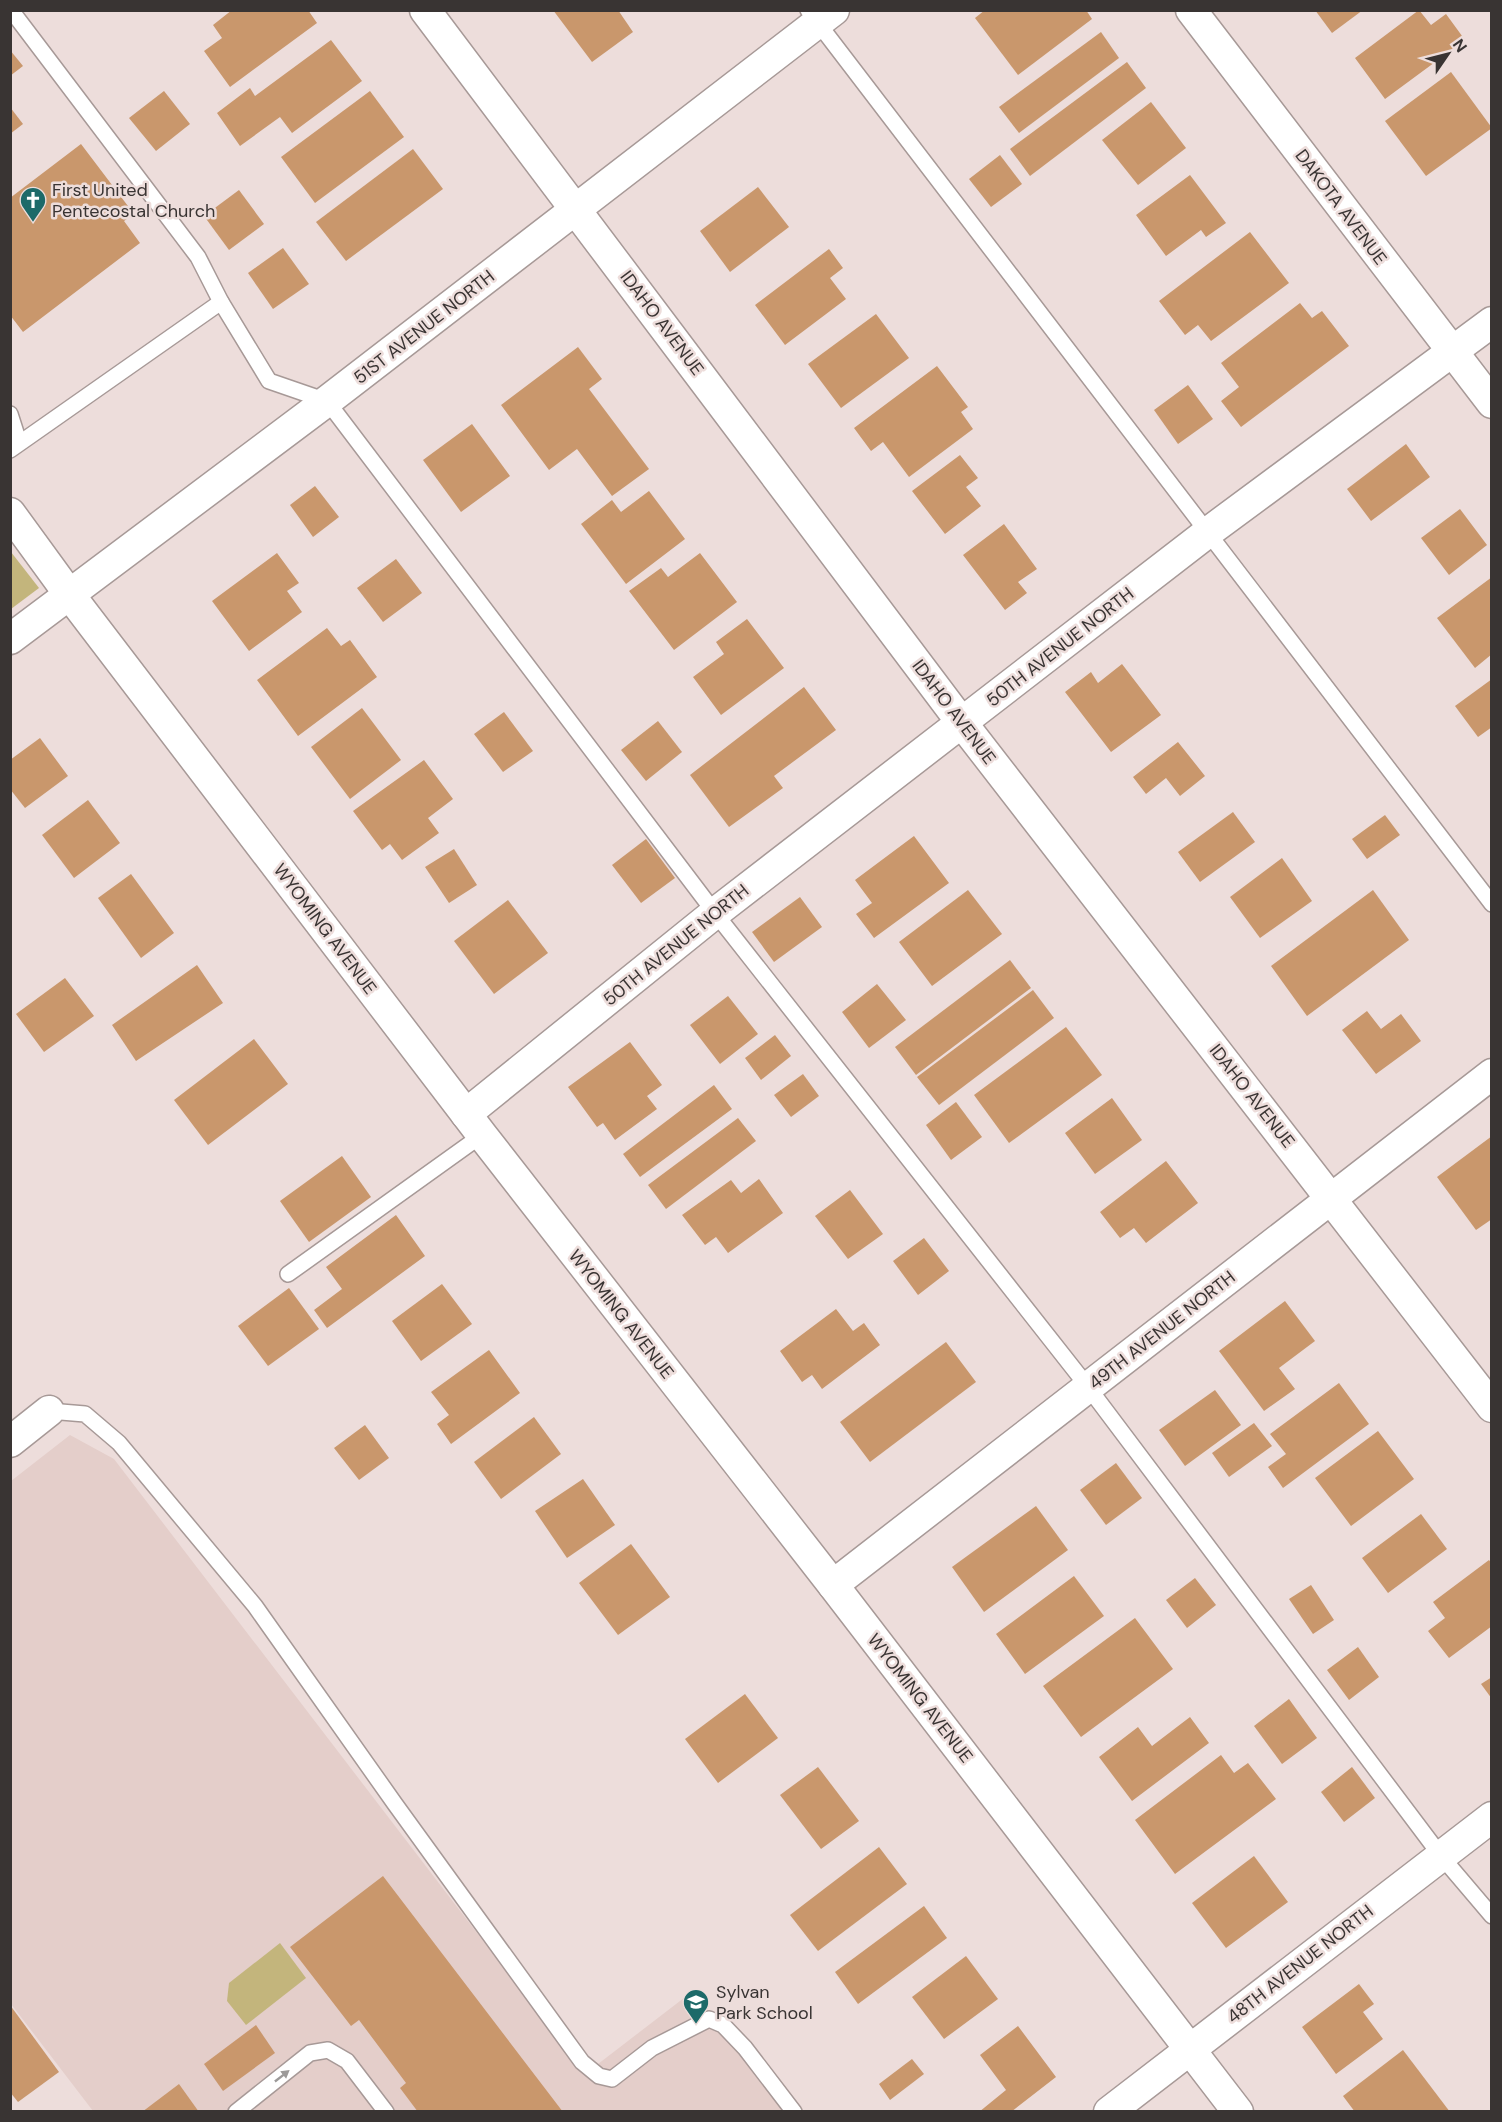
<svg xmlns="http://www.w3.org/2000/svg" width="1502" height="2122" font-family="'DM Sans',sans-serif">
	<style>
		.built { fill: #e4ceca }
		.green { fill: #c3b57c }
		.building { fill: #c9976c }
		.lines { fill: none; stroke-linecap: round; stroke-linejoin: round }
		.lane-casing { stroke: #a79997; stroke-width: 18 }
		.street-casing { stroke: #a79997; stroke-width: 33 }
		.lane { stroke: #fff; stroke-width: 15 }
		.street { stroke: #fff; stroke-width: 30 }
		.oneway { fill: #9c9a99 }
		.labels { text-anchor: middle; stroke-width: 5; stroke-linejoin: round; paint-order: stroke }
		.poi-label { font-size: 18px; fill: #393433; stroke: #eddddb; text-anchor: start }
		.street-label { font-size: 18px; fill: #393433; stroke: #eddddb }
	</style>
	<rect width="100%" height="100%" fill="#eddddb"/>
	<polygon class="built" points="70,1435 114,1459 585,2074 693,1991 785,2111 93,2111 11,2004 11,1481"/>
	<g class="green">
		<polygon points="11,552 39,588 11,609 10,609"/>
		<polygon points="280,1943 306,1978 246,2025 227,2001 229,1983"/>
	</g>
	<g class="building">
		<polygon points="232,10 308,10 317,23 230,87 204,51 222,38 213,25"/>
		<polygon points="553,10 618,10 633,32 592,62"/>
		<polygon points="985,10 1086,10 1092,19 1018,75 975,18"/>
		<polygon points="1315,10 1363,10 1332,33"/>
		<polygon points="1419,10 1431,25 1446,14 1465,40 1385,99 1355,58"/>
		<polygon points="1101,32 1119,58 1019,133 999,107"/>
		<polygon points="331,40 362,81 292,133 280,117 240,146 217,113 250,88 255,96"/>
		<polygon points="10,50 23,66 10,76"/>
		<polygon points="1127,62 1146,88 1030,176 1010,149"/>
		<polygon points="1451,72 1492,128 1426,176 1385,121"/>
		<polygon points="164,91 190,124 156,151 129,118"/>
		<polygon points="370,91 404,137 315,203 281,157"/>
		<polygon points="1151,102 1186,148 1138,185 1102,140"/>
		<polygon points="10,107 23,124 10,134"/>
		<polygon points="81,144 134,214 124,221 140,243 23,332 10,315 10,198"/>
		<polygon points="413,149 443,189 346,261 316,222"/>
		<polygon points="1000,155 1022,184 991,207 969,179"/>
		<polygon points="1190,175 1226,223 1206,237 1201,230 1166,256 1136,215"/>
		<polygon points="758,187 789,227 730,272 700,231"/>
		<polygon points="239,190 264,224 229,250 204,216"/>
		<polygon points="1250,232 1289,283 1211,341 1198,325 1185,335 1159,301"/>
		<polygon points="283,248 309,284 273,309 248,273"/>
		<polygon points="829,249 843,268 830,278 846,299 785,345 755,305"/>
		<polygon points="1300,303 1312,318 1322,311 1349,346 1241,427 1221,401 1239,387 1221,363"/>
		<polygon points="876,314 909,358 841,408 808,364"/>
		<polygon points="578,347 602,379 589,389 649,469 612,496 577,449 549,470 501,405"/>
		<polygon points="937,366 968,407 961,412 973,429 909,477 883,442 871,451 854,428"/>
		<polygon points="1188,385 1213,419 1178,444 1154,410"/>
		<polygon points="472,424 510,476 461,512 423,460"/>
		<polygon points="1406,444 1430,477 1371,521 1347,489"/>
		<polygon points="960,455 978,478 966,487 981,506 945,534 912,491"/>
		<polygon points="315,486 339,517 313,537 290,505"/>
		<polygon points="649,491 685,539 626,584 581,524 612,500 621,512"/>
		<polygon points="1460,509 1487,545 1449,575 1421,538"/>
		<polygon points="1004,524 1037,569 1018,582 1027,593 1005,610 963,555"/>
		<polygon points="277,553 299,583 287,591 302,612 249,651 212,601"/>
		<polygon points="700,553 737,602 674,650 629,591 661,568 668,577"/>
		<polygon points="396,559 422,593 383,622 357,588"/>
		<polygon points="1492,577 1492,654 1475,668 1437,618"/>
		<polygon points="747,619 784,668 721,715 693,677 724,654 716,642"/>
		<polygon points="327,628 341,646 350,640 377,677 298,736 257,680"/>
		<polygon points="1122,664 1161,715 1111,752 1065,692 1091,672 1098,683"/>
		<polygon points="1492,679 1492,727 1478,737 1455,706"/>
		<polygon points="804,687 836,730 774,776 783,788 729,827 690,775"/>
		<polygon points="362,708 401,760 350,799 311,747"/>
		<polygon points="504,712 533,751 503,772 474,734"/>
		<polygon points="658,721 682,752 646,781 621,750"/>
		<polygon points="40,738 68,776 25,808 10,789 10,760"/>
		<polygon points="1178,742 1205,776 1180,796 1166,778 1146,794 1133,777"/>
		<polygon points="424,760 453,799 428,818 439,833 402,860 390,844 382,850 353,811"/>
		<polygon points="88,800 120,843 74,878 42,835"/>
		<polygon points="1233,812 1255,842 1200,882 1178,852"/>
		<polygon points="1385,815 1400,835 1367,859 1352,839"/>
		<polygon points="914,836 949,883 874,938 856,914 872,903 855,880"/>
		<polygon points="646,839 675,878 641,903 612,865"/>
		<polygon points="454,849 477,885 449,903 425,867"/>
		<polygon points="1282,858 1312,901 1260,938 1230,897"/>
		<polygon points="131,874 174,933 141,958 98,898"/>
		<polygon points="968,890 1002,934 932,986 899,942"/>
		<polygon points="1373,890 1409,940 1307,1016 1271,966"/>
		<polygon points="800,897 822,927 774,962 752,932"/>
		<polygon points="508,900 548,953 494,994 454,941"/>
		<polygon points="1010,960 1031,988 916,1075 895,1047"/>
		<polygon points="197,965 223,1003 136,1061 112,1025"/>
		<polygon points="65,978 94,1016 44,1052 16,1014"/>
		<polygon points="877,984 906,1020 869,1048 842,1012"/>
		<polygon points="1033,990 1054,1018 939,1105 917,1077"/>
		<polygon points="728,996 758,1034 720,1064 690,1025"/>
		<polygon points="1367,1011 1381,1029 1401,1014 1421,1041 1376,1074 1342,1030"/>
		<polygon points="1066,1027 1102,1075 1009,1143 974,1095"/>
		<polygon points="775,1035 791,1056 761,1080 745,1058"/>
		<polygon points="254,1039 288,1084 208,1145 174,1100"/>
		<polygon points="630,1042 662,1085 647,1096 657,1109 615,1140 603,1123 597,1127 568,1087"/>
		<polygon points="803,1074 819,1096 791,1117 774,1095"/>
		<polygon points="714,1085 732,1109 640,1177 623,1154"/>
		<polygon points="1112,1098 1142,1140 1095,1174 1065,1133"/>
		<polygon points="956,1102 982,1137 951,1160 926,1125"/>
		<polygon points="738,1118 756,1141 666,1209 648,1185"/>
		<polygon points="1492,1136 1492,1219 1476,1230 1437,1177"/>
		<polygon points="342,1156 371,1197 309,1242 280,1201"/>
		<polygon points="1166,1161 1198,1203 1146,1243 1134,1228 1120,1238 1100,1212"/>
		<polygon points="759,1179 783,1213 728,1253 716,1237 705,1245 682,1215 731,1180 741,1193"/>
		<polygon points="850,1190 883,1234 848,1259 815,1216"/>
		<polygon points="396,1215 425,1256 327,1328 314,1310 342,1289 326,1267"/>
		<polygon points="924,1238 949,1271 918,1295 893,1261"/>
		<polygon points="442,1284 472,1324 421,1361 392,1321"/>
		<polygon points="289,1288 319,1329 268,1366 238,1326"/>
		<polygon points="1285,1301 1315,1341 1279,1368 1295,1389 1264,1411 1219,1351"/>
		<polygon points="836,1309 853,1331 864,1323 880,1345 822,1389 812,1375 802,1382 780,1351"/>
		<polygon points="946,1342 976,1382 870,1462 840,1422"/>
		<polygon points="489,1350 520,1393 451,1444 437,1424 449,1415 431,1392"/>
		<polygon points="1339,1383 1369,1424 1283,1488 1268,1467 1286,1454 1270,1434"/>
		<polygon points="1215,1390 1241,1425 1185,1466 1159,1430"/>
		<polygon points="534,1417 561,1454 501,1499 474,1462"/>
		<polygon points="1254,1423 1272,1446 1229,1477 1212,1453"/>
		<polygon points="365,1425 389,1458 359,1480 334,1448"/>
		<polygon points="1378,1431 1414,1479 1351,1526 1315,1478"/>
		<polygon points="1116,1463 1142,1498 1106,1525 1080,1490"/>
		<polygon points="583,1479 615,1525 567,1558 535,1511"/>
		<polygon points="1036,1506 1068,1550 984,1612 952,1567"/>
		<polygon points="1421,1514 1447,1549 1388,1593 1362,1558"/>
		<polygon points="631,1544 670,1597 618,1635 579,1583"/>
		<polygon points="1489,1560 1492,1564 1492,1626 1449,1658 1428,1631 1445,1618 1433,1602"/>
		<polygon points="1074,1576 1104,1616 1025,1674 996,1634"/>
		<polygon points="1195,1578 1216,1605 1187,1628 1166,1600"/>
		<polygon points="1311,1585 1334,1620 1313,1634 1289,1599"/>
		<polygon points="1135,1618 1173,1669 1081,1737 1043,1686"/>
		<polygon points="1358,1647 1379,1677 1349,1700 1327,1670"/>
		<polygon points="1492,1677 1492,1699 1481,1684"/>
		<polygon points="745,1694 778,1738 718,1783 685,1739"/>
		<polygon points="1289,1699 1317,1738 1282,1764 1254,1726"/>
		<polygon points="1190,1717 1209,1743 1132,1801 1099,1757 1138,1727 1152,1746"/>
		<polygon points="1221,1755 1234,1773 1248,1763 1276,1799 1175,1874 1135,1820"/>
		<polygon points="818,1767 859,1821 821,1849 780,1795"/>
		<polygon points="1352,1767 1375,1798 1344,1822 1321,1792"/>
		<polygon points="879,1847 907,1884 818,1951 790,1915"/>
		<polygon points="1254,1856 1288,1902 1226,1948 1192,1903"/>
		<polygon points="383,1876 563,2112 418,2112 400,2088 406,2083 359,2020 351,2026 290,1947"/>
		<polygon points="924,1906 947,1938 858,2004 835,1972"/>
		<polygon points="966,1956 998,1999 944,2039 912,1997"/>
		<polygon points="1359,1984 1374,2004 1363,2012 1383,2039 1336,2074 1302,2027"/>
		<polygon points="10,2005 59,2072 18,2102 10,2092"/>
		<polygon points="256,2025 275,2053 223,2091 204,2064"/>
		<polygon points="1018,2026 1056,2077 1011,2112 979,2112 1006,2090 980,2055"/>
		<polygon points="1403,2050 1450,2112 1355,2112 1343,2096"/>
		<polygon points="912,2059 924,2074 890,2100 879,2084"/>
		<polygon points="179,2084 199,2112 142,2112"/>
	</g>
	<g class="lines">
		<g class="lane-casing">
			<g id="lane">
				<polyline points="11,10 198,257 221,302 269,381 327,401 715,913 1088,1387 1441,1856 1492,1916"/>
				<polyline points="808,10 1492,904"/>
				<polyline points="10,414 19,442"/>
				<polyline points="10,450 221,302"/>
				<polyline points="288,1274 482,1135"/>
				<polyline points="49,1411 85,1414 119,1443 255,1606 395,1804 582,2062 599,2076 612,2079 652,2048 709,2019 723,2025 745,2048 794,2112"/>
				<polyline points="236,2112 310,2053 328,2050 347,2061 386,2112"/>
			</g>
		</g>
		<g class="street-casing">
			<g id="street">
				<path d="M425 10C605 247 782 486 962 723 1137 952 1316 1178 1492 1407"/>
				<polyline points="1191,10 1492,403"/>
				<polyline points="10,513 69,594 482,1135 833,1585 1238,2112"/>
				<polyline points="10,639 327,401 834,10"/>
				<polyline points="466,1114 715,913 1207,533 1492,322"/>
				<polyline points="10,1442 49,1411"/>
				<polyline points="833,1585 1492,1074"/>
				<polyline points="1109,2112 1492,1817"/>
			</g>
		</g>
		<use href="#lane" class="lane"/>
		<use href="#street" class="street"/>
	</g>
	<defs><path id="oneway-solid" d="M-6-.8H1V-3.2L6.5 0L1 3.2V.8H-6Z" transform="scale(1.5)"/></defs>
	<use class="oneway" href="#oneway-solid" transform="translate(282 2076) rotate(-38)"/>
	<defs>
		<g id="church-pin" transform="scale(1.35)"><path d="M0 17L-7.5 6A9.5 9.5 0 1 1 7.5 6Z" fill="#1d6a69" stroke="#eddddb"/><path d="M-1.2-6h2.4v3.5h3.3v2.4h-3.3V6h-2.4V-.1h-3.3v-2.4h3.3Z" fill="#fff"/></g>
		<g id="school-pin" transform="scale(1.35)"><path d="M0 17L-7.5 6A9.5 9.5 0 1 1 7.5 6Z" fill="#1d6a69" stroke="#eddddb"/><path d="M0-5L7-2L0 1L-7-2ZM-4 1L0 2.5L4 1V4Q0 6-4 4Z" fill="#fff"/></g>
	</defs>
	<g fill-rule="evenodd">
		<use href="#church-pin" x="33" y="200"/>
		<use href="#school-pin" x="696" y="2002"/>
	</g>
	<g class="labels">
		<g class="poi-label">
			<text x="52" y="196">First United<tspan x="52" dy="21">Pentecostal Church</tspan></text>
			<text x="716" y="1998">Sylvan<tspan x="716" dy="21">Park School</tspan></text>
		</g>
		<g class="street-label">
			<text transform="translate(1341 207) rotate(53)" y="6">DAKOTA AVENUE</text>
			<text transform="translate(662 323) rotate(53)" y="6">IDAHO AVENUE</text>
			<text transform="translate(424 327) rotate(-38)" y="6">51ST AVENUE NORTH</text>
			<text transform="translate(1060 647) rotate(-38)" y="6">50TH AVENUE NORTH</text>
			<text transform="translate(954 712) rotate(53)" y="6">IDAHO AVENUE</text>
			<text transform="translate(325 929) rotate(53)" y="6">WYOMING AVENUE</text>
			<text transform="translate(676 945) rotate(-39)" y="6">50TH AVENUE NORTH</text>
			<text transform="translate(1252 1096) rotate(52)" y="6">IDAHO AVENUE</text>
			<text transform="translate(621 1314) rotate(52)" y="6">WYOMING AVENUE</text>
			<text transform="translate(1162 1330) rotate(-38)" y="6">49TH AVENUE NORTH</text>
			<text transform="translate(920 1698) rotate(52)" y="6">WYOMING AVENUE</text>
			<text transform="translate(1300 1964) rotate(-38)" y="6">48TH AVENUE NORTH</text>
		</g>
	</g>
	<rect width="1502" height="2122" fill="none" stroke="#393433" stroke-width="24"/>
	<g transform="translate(1448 54) rotate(55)" stroke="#eddddb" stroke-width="4.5" paint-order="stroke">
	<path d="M0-4.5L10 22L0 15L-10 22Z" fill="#393433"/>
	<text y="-9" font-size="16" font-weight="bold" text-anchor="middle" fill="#393433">N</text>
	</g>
</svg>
